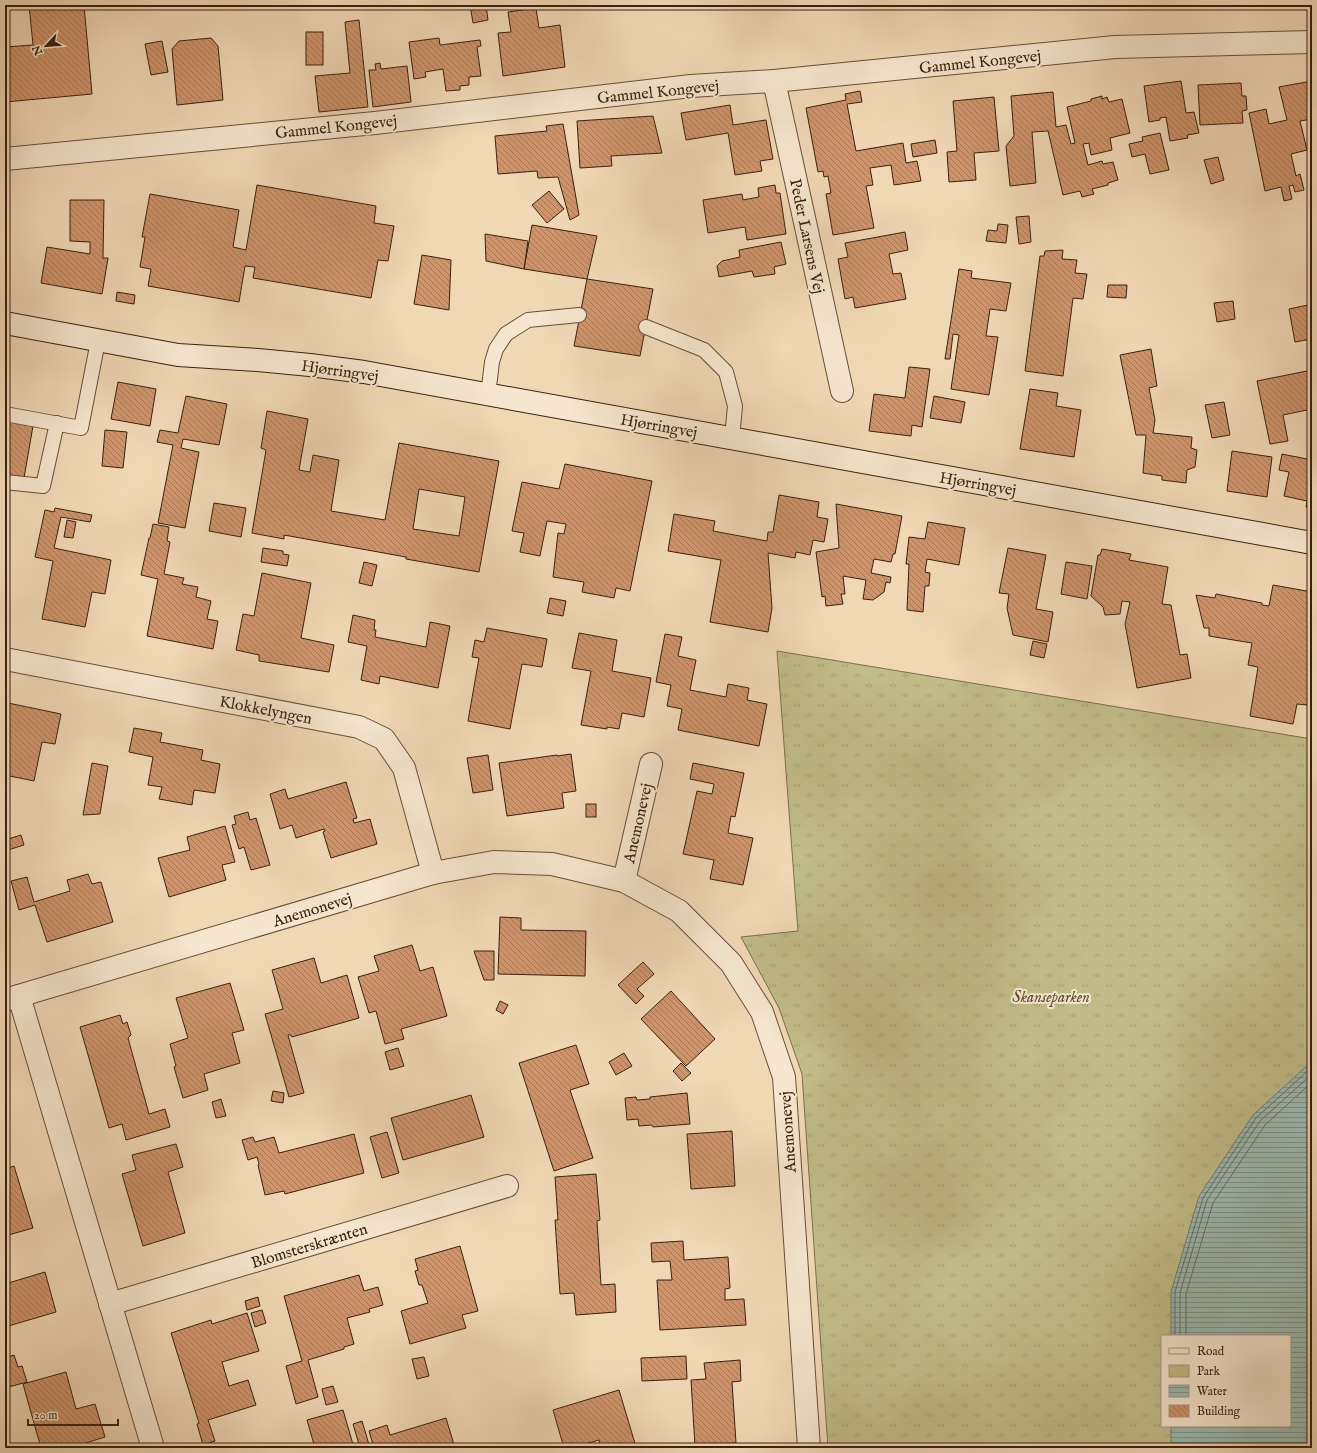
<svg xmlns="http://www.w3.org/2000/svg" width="1317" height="1453" font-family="'IM FELL English',serif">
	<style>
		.forest { fill: url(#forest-firs); stroke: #7e6e4b }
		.park { fill: url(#park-tufts); stroke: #7e6e4b; fill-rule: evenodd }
		.water { fill: url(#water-rules); stroke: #747c70 }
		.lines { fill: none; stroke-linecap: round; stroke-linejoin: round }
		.shore { stroke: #6a6c60; stroke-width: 1 }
		.building { fill: url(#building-back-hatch); stroke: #3a200e; fill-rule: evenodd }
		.lane-casing { stroke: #684e38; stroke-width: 16 }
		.street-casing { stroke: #684e38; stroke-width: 24 }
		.secondary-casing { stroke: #3a200e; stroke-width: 24 }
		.lane { stroke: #f6e6cf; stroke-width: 14 }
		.street { stroke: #f6e6cf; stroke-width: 22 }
		.secondary { stroke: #f6e6cf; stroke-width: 22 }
		.labels { text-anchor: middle; stroke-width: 4; stroke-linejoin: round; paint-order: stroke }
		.street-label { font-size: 16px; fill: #3a200e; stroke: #f6e6cf }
		.park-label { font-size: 16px; font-style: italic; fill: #5c472c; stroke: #f6e6cf }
	</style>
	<defs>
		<pattern id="forest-firs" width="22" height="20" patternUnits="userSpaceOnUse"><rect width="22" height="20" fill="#c1bc88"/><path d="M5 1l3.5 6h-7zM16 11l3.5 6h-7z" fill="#a7a174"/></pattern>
		<pattern id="park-tufts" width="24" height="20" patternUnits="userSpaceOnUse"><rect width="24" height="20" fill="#c1bc88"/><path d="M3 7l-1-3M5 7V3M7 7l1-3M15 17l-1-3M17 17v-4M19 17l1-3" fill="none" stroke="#a7a174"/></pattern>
		<pattern id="water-rules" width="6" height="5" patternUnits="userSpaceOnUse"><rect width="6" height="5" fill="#9bb9b1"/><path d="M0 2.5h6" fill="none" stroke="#7f968e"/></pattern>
		<pattern id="building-back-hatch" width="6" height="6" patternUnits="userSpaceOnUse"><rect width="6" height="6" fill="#d0946b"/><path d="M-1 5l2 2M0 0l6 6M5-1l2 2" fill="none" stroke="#aa7856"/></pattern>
	</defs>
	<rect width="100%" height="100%" fill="#f1d8b5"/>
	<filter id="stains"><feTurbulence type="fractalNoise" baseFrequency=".005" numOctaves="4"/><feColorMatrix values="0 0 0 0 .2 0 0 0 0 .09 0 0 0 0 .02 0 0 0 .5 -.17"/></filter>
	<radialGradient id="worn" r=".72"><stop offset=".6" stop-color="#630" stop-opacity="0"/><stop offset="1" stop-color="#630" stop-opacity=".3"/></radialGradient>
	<polygon class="forest" points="1216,5 1273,5 1273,9 1217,8"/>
	<path class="park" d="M777 651 1312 739V1448H828L802 1074 779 1008 741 937 798 931ZM1162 1336H1290V1426H1162Z"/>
	<polygon class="water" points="1312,1061 1312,1448 1171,1448 1171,1426 1290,1426 1290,1336 1171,1336 1171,1292 1199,1196 1253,1115"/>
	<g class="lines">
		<g class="shore">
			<polyline points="1175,1336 1175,1292 1203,1198 1256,1118 1312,1067"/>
			<polyline points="1180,1336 1180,1293 1207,1200 1260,1121 1312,1074"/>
			<polyline points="1186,1336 1186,1294 1213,1203 1265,1125 1312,1082"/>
		</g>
	</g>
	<g class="building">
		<polygon points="29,5 84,5 92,94 5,102 5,47 33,45"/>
		<polygon points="470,5 486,5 488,20 473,23"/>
		<polygon points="536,8 539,28 560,25 565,67 503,76 498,33 511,32 508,12"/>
		<polygon points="359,20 368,107 319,112 315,76 350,73 345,22"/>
		<rect x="306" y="32" width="17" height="33"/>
		<polygon points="211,38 218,46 223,100 177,105 172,49 179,41"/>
		<polygon points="439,38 440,45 480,40 481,46 477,47 481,76 469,77 469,85 460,86 460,90 446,91 443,69 425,72 426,77 414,79 409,42"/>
		<polygon points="162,41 168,72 151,75 145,44"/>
		<polygon points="380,63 381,69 407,66 411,102 373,107 369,70 376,70 375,64"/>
		<polygon points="1181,81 1186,113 1194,112 1199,133 1187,135 1188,138 1170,141 1166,117 1160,118 1160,120 1149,122 1144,86"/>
		<polygon points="1312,81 1312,119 1300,121 1307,150 1291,154 1296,176 1300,174 1304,190 1295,192 1293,185 1289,186 1292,199 1284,201 1281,187 1265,191 1249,113 1266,109 1269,124 1287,120 1279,87"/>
		<polygon points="1241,83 1242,96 1246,96 1247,110 1242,111 1243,123 1200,125 1198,85"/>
		<polygon points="860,91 862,102 847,104 856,151 903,143 906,163 917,161 921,181 894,185 891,165 870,168 873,185 866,186 874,228 833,235 826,194 831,193 828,176 824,177 823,171 818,172 806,108 846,100 845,94"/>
		<polygon points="1053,92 1056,127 1066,125 1071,144 1075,143 1067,107 1091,101 1091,99 1102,96 1102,99 1107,97 1109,102 1122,99 1130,133 1110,138 1112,150 1091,155 1089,143 1083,144 1088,165 1102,161 1103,164 1113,162 1118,180 1108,183 1108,185 1092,189 1094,194 1082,197 1080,191 1063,195 1048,131 1032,132 1036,183 1010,186 1006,146 1014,136 1011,96"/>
		<polygon points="994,97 999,151 974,153 976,180 949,182 947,152 957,151 953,101"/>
		<polygon points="730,105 733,125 766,120 773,159 760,161 762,171 735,175 728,133 686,140 681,113"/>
		<polygon points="653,116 662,153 611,156 612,166 580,168 577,121"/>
		<polygon points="563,124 579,215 570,220 558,177 538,178 537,171 498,174 495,136 547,131 546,126"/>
		<polygon points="1160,133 1169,170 1150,174 1145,154 1132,157 1129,144 1143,141 1142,137"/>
		<polygon points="935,140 937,153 913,157 911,144"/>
		<polygon points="1218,157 1224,180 1211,184 1204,160"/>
		<polygon points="257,185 376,206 374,223 394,226 388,261 378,260 371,298 253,278 255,267 245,266 239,302 148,286 151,269 140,267 145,237 142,237 150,194 239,210 233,247 246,250"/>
		<polygon points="775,185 776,193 780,193 786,234 747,240 745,227 708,233 703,200 742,194 743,200 759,197 758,188"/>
		<polygon points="549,191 564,209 547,223 532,205"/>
		<polygon points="70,200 104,200 103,258 108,258 102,294 41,283 47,247 90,254 90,242 70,241"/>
		<polygon points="1029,216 1031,242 1019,244 1016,217"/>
		<polygon points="998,224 1008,225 1006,243 986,241 988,230 997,231"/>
		<polygon points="532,225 597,236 587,279 524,269"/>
		<polygon points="905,232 908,250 889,254 893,274 901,273 906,299 855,308 853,297 845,299 838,259 848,257 845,243"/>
		<polygon points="485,234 528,241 524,269 486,261"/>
		<polygon points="781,242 786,264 774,267 775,274 754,277 752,271 719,277 717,266 722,261 740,257 739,250"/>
		<polygon points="1063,250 1062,259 1077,260 1075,273 1087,274 1083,299 1073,298 1063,376 1025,371 1040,256 1044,256 1045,251"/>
		<polygon points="422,255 451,260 449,310 414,304"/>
		<polygon points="959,269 972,271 971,278 1011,283 1006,311 990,309 986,336 998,337 989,395 951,389 959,335 953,334 950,359 945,359"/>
		<polygon points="587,279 653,289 640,356 574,346"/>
		<polygon points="1108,285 1127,285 1126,298 1107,297"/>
		<polygon points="117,292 135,295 134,304 116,301"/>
		<polygon points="1233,301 1235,319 1217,322 1214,303"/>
		<polygon points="1308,305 1312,328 1312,339 1295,342 1289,309"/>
		<polygon points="1151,349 1157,386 1149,388 1155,420 1153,433 1192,437 1191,448 1197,450 1195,467 1187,470 1186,483 1162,480 1162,476 1143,473 1146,435 1136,435 1120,355"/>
		<polygon points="909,367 930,369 922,427 912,425 911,436 869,431 874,394 905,398"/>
		<polygon points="1312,370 1312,409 1283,415 1288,441 1270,444 1257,381"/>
		<polygon points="118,382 156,389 150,426 111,419"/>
		<polygon points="1030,389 1058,393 1056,406 1081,410 1074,457 1020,449"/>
		<polygon points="186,396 227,404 219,445 183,439 181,448 199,452 185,528 158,523 173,445 157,442 160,430 178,433"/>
		<polygon points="934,396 965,402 961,423 930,418"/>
		<polygon points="1224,402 1230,435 1212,438 1205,405"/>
		<path d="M267 411 308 419 299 470 310 472 313 455 339 460 331 511 385 520 399 443 499 461 479 572 406 559V557L284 535V539L252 533 266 450 261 448ZM419 489 465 497 459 536 413 529Z"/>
		<polygon points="5,414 34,420 24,478 5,475"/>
		<polygon points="105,430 127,432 123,468 102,466"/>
		<polygon points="1232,451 1272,457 1267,497 1227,491"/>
		<polygon points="1282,454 1312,460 1312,508 1306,507 1307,501 1284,496 1289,472 1279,470"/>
		<polygon points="565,464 652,481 630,591 616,588 614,598 582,592 584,582 553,577 558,533 564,534 566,524 547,521 540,556 520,552 524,533 512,531 522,482 559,489"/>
		<polygon points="779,495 819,502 817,517 828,519 824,542 813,540 810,555 796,552 795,558 768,553 772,608 768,632 710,622 721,560 668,551 674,514 715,521 713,531 767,541 768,532 773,532"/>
		<polygon points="214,503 246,508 241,537 209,531"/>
		<polygon points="836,504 902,516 895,554 893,554 891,562 874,559 871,573 891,577 890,583 886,582 884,592 873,600 863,599 866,580 843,576 845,594 841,594 843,604 826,606 825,596 822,597 816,552 839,548"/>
		<polygon points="55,508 92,515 90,522 61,517 54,548 111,560 105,594 92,592 85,627 42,619 53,561 35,557 45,510 54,512"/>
		<polygon points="67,520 76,522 73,538 64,537"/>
		<polygon points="928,522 965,528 959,565 927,559 925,572 930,573 929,586 925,586 923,612 907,610 909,564 906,564 909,537 925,539"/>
		<polygon points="153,524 169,527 167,541 170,542 164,574 184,578 182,584 198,587 196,597 211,601 207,619 218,621 213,649 147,636 158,579 141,575 149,538 150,538"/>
		<polygon points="263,548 283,551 283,554 289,555 287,566 261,562"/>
		<polygon points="1008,548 1046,555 1036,609 1053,612 1048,642 1013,635 1007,608 1009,594 999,593"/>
		<polygon points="1102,549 1131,554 1129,560 1168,567 1162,604 1171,605 1180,655 1187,654 1191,678 1137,688 1125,624 1130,602 1122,601 1120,614 1105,615 1103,607 1091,596 1098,555 1100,555"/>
		<polygon points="364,562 377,565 372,586 359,583"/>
		<polygon points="1066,562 1092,566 1087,599 1061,594"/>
		<polygon points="262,573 311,583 301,638 334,645 329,672 259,661 259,655 236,650 243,614 254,616"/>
		<polygon points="1273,585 1312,592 1312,689 1310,688 1307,705 1297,704 1293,724 1250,716 1258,667 1248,665 1252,643 1209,636 1209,628 1204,628 1196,595 1215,598 1216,594 1262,603 1262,605 1269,606"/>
		<polygon points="550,598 566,601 563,616 547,613"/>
		<polygon points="353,615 375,620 374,630 376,630 375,637 426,647 430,622 450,626 438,688 380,676 379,684 361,680 367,646 348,642"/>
		<polygon points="487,628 547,639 542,667 522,664 510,729 468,721 479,658 472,657 475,640 484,642"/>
		<polygon points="579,633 617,640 612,671 651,678 644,717 622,713 619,729 607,727 607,729 581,725 591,671 572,668"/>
		<polygon points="665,634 682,637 678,656 696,660 690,690 726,697 728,684 749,688 747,700 767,704 759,746 678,730 682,709 667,706 671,685 656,682"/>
		<polygon points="1033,641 1047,644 1044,658 1030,655"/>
		<polygon points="8,703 61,714 55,744 42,742 34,781 5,775 5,717"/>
		<polygon points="134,728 162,733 160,742 203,750 201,760 220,764 215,793 194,790 192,805 159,799 162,787 148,785 153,757 129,752"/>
		<polygon points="571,754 576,791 562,793 564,808 507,816 499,763 557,755 557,756"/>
		<polygon points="488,755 493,790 473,793 467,758"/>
		<polygon points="92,763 108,766 100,814 83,815"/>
		<polygon points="693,763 744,773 735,817 731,816 728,833 753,838 743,885 710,879 714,860 683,854 697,791 712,794 714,784 690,779"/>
		<polygon points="346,782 357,818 353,819 354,823 370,819 377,844 331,858 323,832 325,831 324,829 296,838 292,825 280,829 270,794 285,789 288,799"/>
		<rect x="586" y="804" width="10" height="13"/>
		<polygon points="248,812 250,820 256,818 270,865 251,870 244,847 239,849 232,825 236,824 234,816"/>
		<polygon points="225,826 235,862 222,865 226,880 169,897 158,858 190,850 187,837"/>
		<polygon points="21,835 24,845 8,850 5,840"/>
		<polygon points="88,874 92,884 101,882 113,922 47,942 35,905 19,910 11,881 27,877 34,902 70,891 67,880"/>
		<polygon points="5,895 9,907 5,908"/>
		<polygon points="500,917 521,918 521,930 586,931 585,976 498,974"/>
		<polygon points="412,945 420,971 433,967 447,1016 401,1029 404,1039 385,1044 376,1011 369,1013 358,977 379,971 374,956"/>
		<polygon points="474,951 494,951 494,980 484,980"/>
		<polygon points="314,958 321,983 347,975 359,1018 292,1037 291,1035 288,1035 304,1093 289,1097 265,1014 283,1009 272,970"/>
		<polygon points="643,962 654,974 637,989 644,996 636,1004 618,985"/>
		<polygon points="230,983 244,1030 232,1033 240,1063 204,1074 208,1090 183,1098 174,1067 176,1066 170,1044 188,1038 176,998"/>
		<polygon points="671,991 715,1039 686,1066 641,1019"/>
		<polygon points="500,1001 508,1005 503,1014 496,1010"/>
		<polygon points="120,1015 123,1024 127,1022 131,1035 128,1038 149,1114 165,1109 170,1127 126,1140 122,1124 109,1128 80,1027"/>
		<polygon points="576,1045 589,1084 570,1090 593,1158 554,1171 519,1063"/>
		<polygon points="398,1048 404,1066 390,1070 385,1052"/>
		<polygon points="624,1053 632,1066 616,1075 609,1062"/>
		<polygon points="681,1063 691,1073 682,1081 673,1071"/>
		<polygon points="273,1091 284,1093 283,1103 271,1101"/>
		<polygon points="687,1093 690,1124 653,1127 652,1125 639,1126 638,1119 627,1120 625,1098 636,1097 637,1100 650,1099 650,1097"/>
		<polygon points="471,1095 484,1137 403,1160 391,1118"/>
		<polygon points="221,1099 226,1116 216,1118 212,1102"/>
		<polygon points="732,1131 735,1186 691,1189 687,1134"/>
		<polygon points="387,1132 399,1173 382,1178 370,1137"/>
		<polygon points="354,1134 364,1173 285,1194 284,1191 265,1195 258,1165 259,1164 257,1157 248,1160 242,1140 253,1137 255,1142 274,1137 279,1153"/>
		<polygon points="5,1143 8,1153 5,1154"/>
		<polygon points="176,1144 183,1167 168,1172 185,1233 143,1246 122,1174 136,1170 132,1155"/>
		<polygon points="14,1166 33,1228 5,1236 7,1242 5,1242 5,1169"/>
		<polygon points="596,1174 600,1220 597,1221 601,1285 615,1284 616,1312 576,1315 574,1293 560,1294 555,1220 558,1220 555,1177"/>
		<polygon points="683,1241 684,1260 728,1257 730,1288 725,1289 725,1300 744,1299 746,1325 660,1330 657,1280 672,1280 670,1261 652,1262 651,1243"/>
		<polygon points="460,1246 478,1311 462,1315 466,1328 410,1344 401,1311 428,1303 422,1285 419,1285 415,1271 418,1270 415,1259"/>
		<polygon points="45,1272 56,1312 5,1327 5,1284"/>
		<polygon points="359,1275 364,1291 378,1287 383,1305 369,1309 370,1312 347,1318 354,1344 344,1347 344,1349 308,1360 318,1397 296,1404 286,1366 302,1361 284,1296"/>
		<polygon points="258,1297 260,1306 247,1310 245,1301"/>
		<polygon points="262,1310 266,1323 255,1327 251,1313"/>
		<polygon points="247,1313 259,1351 222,1362 229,1386 248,1380 256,1405 208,1420 215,1441 203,1445 197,1424 199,1423 171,1333 211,1320 212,1324"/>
		<polygon points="14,1355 18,1367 22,1366 27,1382 5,1388 5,1358"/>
		<polygon points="686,1356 687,1379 642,1381 641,1358"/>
		<polygon points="424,1357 429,1376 417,1379 412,1359"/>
		<polygon points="740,1360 741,1381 732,1382 736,1443 695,1446 691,1380 706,1379 704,1363"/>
		<polygon points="66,1372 76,1409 95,1404 105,1437 70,1448 41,1448 23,1384"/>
		<polygon points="333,1386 338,1402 326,1405 322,1389"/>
		<polygon points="619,1390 636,1447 601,1448 599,1440 571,1448 564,1448 553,1410"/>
		<polygon points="343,1410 354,1448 315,1448 307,1420"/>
		<polygon points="446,1418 455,1448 374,1448 369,1431 387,1425 390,1435"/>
		<polygon points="362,1421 370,1448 360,1448 353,1424"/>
	</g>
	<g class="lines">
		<g class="lane-casing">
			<g id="lane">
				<polyline points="646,327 704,350 726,372 735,406 732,438"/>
				<polyline points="488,395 492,362 496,349 506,334 528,320 579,315"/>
				<polyline points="5,414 81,428 98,341"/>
				<polyline points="5,482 43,486 57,423"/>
			</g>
		</g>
		<g class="street-casing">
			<g id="street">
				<polyline points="774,81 842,391"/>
				<polyline points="5,159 375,123 691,86 774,81 1115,47 1312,42"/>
				<polyline points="5,659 359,727 384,739 404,768 433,873"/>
				<polyline points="624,881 651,764"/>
				<polyline points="19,996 153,1448"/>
				<polyline points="5,1000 433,873 494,862 552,864 624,881 679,911 731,963 762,1012 784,1077 809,1448"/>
				<polyline points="110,1304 507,1186"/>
			</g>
		</g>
		<g class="secondary-casing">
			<polyline id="secondary" points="5,323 178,355 258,360 310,365 364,372 1312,543"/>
		</g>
		<use href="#lane" class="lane"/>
		<use href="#street" class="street"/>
		<use href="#secondary" class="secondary"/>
	</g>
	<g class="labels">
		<g class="street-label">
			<text transform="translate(980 61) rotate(-6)" y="6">Gammel Kongevej</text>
			<text transform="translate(658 91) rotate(-6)" y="6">Gammel Kongevej</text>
			<text transform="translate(336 126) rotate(-6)" y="6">Gammel Kongevej</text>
			<text transform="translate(808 236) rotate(78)" y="6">Peder Larsens Vej</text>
			<text transform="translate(340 370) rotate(8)" y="6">Hjørringvej</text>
			<text transform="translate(659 425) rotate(10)" y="6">Hjørringvej</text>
			<text transform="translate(978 483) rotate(10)" y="6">Hjørringvej</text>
			<text transform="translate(266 709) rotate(11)" y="6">Klokkelyngen</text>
			<text transform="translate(637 823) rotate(-77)" y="6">Anemonevej</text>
			<text transform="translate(312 909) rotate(-17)" y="6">Anemonevej</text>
			<text transform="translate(787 1132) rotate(-94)" y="6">Anemonevej</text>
			<text transform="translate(309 1245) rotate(-17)" y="6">Blomsterskrænten</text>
		</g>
		<g class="park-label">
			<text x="1051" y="1002">Skanseparken</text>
		</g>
	</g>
	<rect width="1317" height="1453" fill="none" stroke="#f1d8b5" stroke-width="20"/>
	<rect x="6" y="6" width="1305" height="1441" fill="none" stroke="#3a200e" stroke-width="2"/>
	<rect x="10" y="10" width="1297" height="1433" fill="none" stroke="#3a200e"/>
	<rect x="1161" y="1335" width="130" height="92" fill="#f6e6cf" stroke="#ab9782"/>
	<rect x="1169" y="1348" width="20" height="6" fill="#f6e6cf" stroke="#ab9782"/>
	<text x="1197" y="1355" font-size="12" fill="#3a200e">Road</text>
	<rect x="1169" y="1365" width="20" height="12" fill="url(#park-tufts)" stroke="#ab9782"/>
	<text x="1197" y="1375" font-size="12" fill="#3a200e">Park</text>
	<rect x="1169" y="1385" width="20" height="12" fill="url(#water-rules)" stroke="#ab9782"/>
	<text x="1197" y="1395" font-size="12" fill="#3a200e">Water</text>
	<rect x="1169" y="1405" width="20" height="12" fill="url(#building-back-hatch)" stroke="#ab9782"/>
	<text x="1197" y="1415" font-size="12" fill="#3a200e">Building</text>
	<g transform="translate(46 46) rotate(244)" stroke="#f6e6cf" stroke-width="3" paint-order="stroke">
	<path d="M0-3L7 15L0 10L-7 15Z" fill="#3a200e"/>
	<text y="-6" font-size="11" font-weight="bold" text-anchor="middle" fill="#3a200e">N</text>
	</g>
	<path d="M28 1419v6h90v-6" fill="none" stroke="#3a200e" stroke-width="2"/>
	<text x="34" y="1419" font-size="12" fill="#3a200e" stroke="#f6e6cf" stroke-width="3" paint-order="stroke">20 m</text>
	<rect width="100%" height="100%" filter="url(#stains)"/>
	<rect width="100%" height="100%" fill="url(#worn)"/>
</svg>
